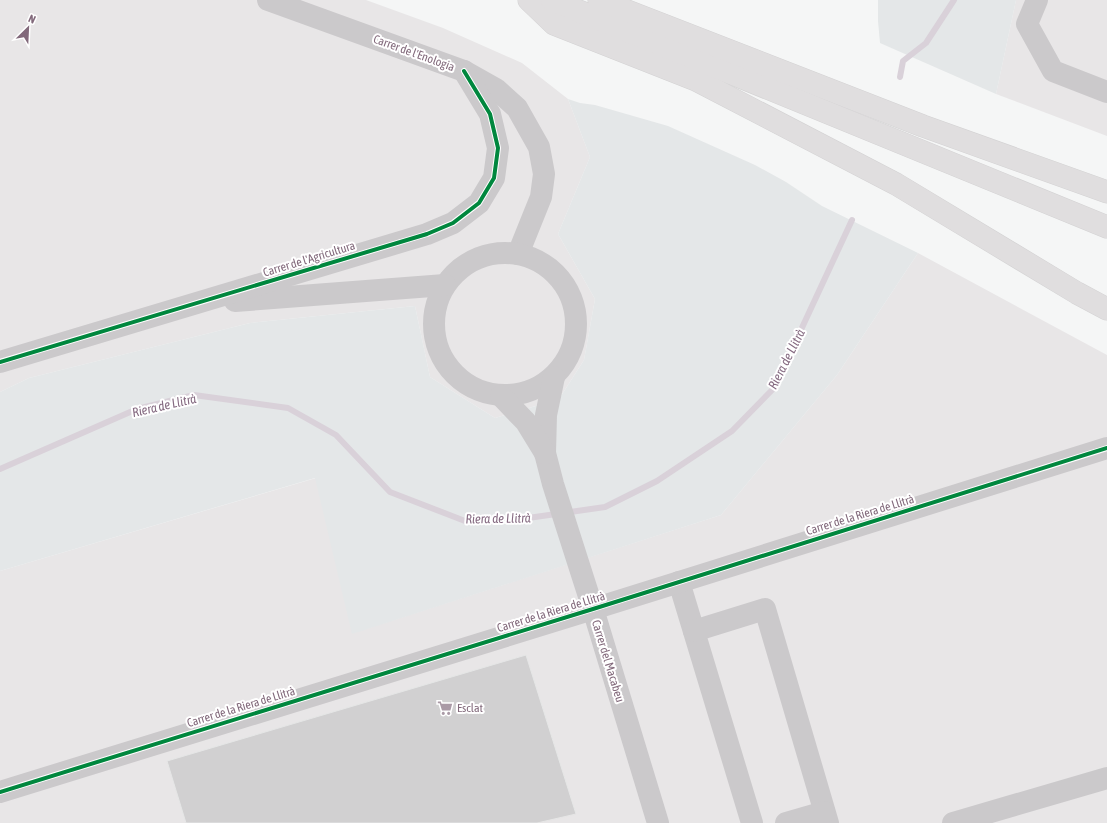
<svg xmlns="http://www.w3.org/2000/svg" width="1107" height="823" font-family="'Asap Condensed',sans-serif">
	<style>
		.built { fill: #e8e6e7 }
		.green { fill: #e4e7e8 }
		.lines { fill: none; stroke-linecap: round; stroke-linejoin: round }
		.stream { stroke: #d9d1d9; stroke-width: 6 }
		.building { fill: #d1d0d1; stroke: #e5e6e6 }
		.highway-casing { stroke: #d3d2d3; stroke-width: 23 }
		.minor { stroke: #cbc9cb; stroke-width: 22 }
		.highway { stroke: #e0dedf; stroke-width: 22 }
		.cycleway-casing { stroke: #fff; stroke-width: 6 }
		.cycleway { stroke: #00873e; stroke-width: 4 }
		.labels { text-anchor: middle; stroke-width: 4; stroke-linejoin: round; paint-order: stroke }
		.street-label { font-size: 12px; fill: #82697b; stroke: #fff }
		.poi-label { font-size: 12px; fill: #82697b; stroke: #fff; text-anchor: start }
		.water-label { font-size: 13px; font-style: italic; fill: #856a81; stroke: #fff }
	</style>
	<rect width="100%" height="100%" fill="#f5f6f6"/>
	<g class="built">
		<polygon points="0,0 366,0 443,28 522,63 568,99 590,157 558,234 595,299 584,360 559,399 495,418 430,377 415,306 250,323 29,378 0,392"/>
		<polygon points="1016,0 1107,0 1107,136 996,94"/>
		<polygon points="918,253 1107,355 1107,823 0,823 0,571 316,478 353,633 721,515 837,375"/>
	</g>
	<g class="green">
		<polygon points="878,0 1016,0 996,94 880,43 878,21"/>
		<polygon points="568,99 580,103 595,105 668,126 755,165 786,182 822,206 918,253 837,375 721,515 352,634 315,478 0,571 0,392 29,378 250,323 415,306 430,377 495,418 559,399 584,360 595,299 558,234 590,157"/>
	</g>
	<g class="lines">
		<g class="stream">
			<polyline points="900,77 903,61 926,43 954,0"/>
			<polyline points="0,469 137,409 194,395 288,408 336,435 390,492 465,521 528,518 605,507 657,481 732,431 774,388 852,220"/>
		</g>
	</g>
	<polygon class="building" points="526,655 576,814 537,823 186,823 167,761"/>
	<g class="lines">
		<g class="highway-casing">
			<g id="highway">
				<polyline points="529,0 554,24 696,80 896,184 1077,293 1107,309"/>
				<polyline points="552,0 1107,227"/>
				<polyline points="599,0 923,126 1107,192"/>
			</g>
		</g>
		<g class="minor">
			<polyline points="268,0 464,71 496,89 517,108 539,147 544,174 541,197 518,254"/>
			<polyline points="1037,0 1027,24 1053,71 1107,92"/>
			<circle cx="505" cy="324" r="71"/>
			<polyline points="235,301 445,285"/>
			<polyline points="0,362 427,234 453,223 479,203 494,178 498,148 490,114 464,71"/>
			<polyline points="554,377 546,415 545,453 553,484 593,609 658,823"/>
			<polyline points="501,396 526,422 545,453"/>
			<polyline points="679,582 752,823"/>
			<polyline points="694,631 765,609 828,823"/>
			<polyline points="0,792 593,609 1107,448"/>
			<polyline points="786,823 824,812"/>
			<polyline points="953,823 1107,778"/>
		</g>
		<use href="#highway" class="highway"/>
		<g class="cycleway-casing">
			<g id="cycleway">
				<polyline points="0,362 427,234 453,223 479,203 494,178 498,148 490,114 464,71"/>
				<polyline points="0,792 593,609 1107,448"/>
			</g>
		</g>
		<use href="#cycleway" class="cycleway"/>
	</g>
	<defs>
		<g id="supermarket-bare" transform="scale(1.2)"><path d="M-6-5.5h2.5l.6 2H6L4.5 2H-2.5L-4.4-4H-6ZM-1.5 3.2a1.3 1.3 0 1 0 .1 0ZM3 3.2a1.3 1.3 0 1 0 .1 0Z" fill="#aa9aa6" stroke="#fff" stroke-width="2.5" paint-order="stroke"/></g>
	</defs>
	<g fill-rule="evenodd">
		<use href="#supermarket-bare" x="445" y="708"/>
	</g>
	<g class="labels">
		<g class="street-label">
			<text transform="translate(414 53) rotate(20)" y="4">Carrer de l'Enologia</text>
			<text transform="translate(309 259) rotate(-17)" y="4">Carrer de l'Agricultura</text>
			<text transform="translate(860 515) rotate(-17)" y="4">Carrer de la Riera de Llitrà</text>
			<text transform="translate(551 612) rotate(-17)" y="4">Carrer de la Riera de Llitrà</text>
			<text transform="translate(608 661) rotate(73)" y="4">Carrer del Macabeu</text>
			<text transform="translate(241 707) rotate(-17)" y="4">Carrer de la Riera de Llitrà</text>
		</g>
		<g class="poi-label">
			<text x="457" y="712">Esclat</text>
		</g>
		<g class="water-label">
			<text transform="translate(786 359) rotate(-63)" y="5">Riera de Llitrà</text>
			<text transform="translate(164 405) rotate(-13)" y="5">Riera de Llitrà</text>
			<text transform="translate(498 518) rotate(-1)" y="5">Riera de Llitrà</text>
		</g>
	</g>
	<g transform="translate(28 28) rotate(24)" stroke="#ffffff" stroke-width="3" paint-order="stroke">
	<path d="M0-3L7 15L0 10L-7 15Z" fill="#82697b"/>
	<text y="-6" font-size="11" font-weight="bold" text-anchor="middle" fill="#82697b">N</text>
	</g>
</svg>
